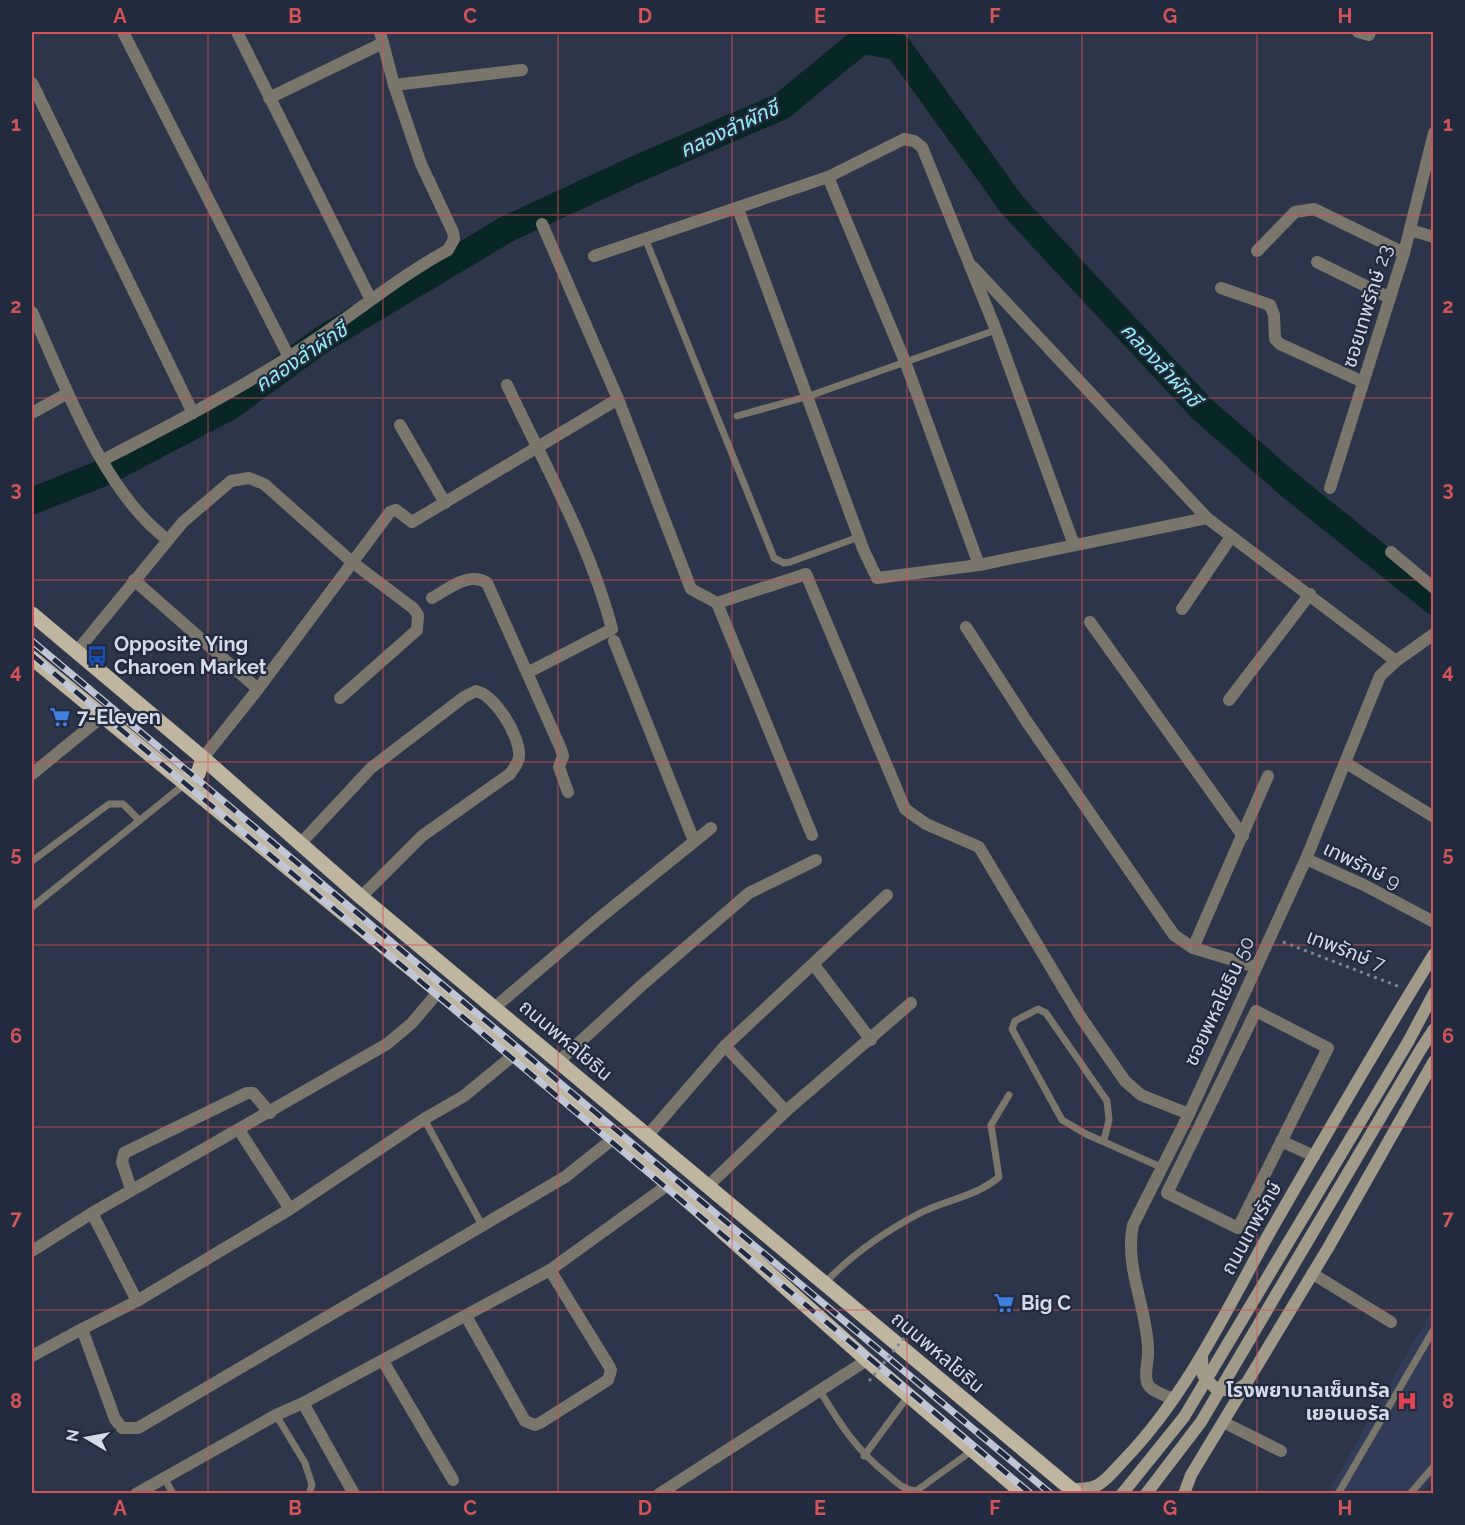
<svg xmlns="http://www.w3.org/2000/svg" width="1465" height="1525" font-family="Raleway,'Noto Sans Thai',sans-serif">
	<style>
		.built { fill: #313c58 }
		.lines { fill: none; stroke-linecap: round; stroke-linejoin: round }
		.river { stroke: #092627; stroke-width: 27 }
		.path { stroke: #7e8597; stroke-width: 3; stroke-dasharray: 3 4.5; stroke-linecap: butt }
		.lane { stroke: #7b766b; stroke-width: 7 }
		.street { stroke: #7b766b; stroke-width: 12 }
		.secondary { stroke: #a29a88; stroke-width: 12 }
		.primary { stroke: #c0b69f; stroke-width: 15 }
		.rail-casing { stroke: #c0c6d5; stroke-width: 7 }
		.rail { stroke: #222a3f; stroke-width: 4.5; stroke-dasharray: 14; stroke-linecap: butt }
		.path-bridge { stroke: #7e8597; stroke-width: 3; stroke-dasharray: 3 4.5; stroke-linecap: butt }
		.secondary-bridge { stroke: #a29a88; stroke-width: 12 }
		.grid { fill: none; stroke: #d65458; stroke-width: 1.5; stroke-opacity: 0.55 }
		.labels { text-anchor: middle; stroke-width: 4.5; stroke-linejoin: round; paint-order: stroke }
		.street-label { font-size: 20px; fill: #d4dae8; stroke: #222a3f }
		.poi-label { font-size: 20px; font-weight: bold; fill: #d4dae8; stroke: #222a3f; text-anchor: start }
		.water-label { font-size: 21px; font-style: italic; fill: #92eeee; stroke: #222a3f }
		.neatline { fill: none; stroke: #d65458; stroke-width: 2 }
		.grid-label { font-size: 20px; text-anchor: middle; font-weight: bold; fill: #d65458 }
	</style>
	<rect width="100%" height="100%" fill="#2c354a"/>
	<polygon class="built" points="1433,1308 1433,1479 1421,1493 1327,1494"/>
	<g class="lines">
		<polyline class="river" points="32,501 105,472 229,407 323,339 507,229 632,171 782,106 862,40 898,47 1013,206 1202,409 1294,489 1434,601"/>
		<polyline class="path" points="1283,942 1400,987"/>
		<g class="lane">
			<polyline points="645,238 774,558 784,563 790,562 859,537"/>
			<polyline points="737,416 809,396 996,330"/>
			<polyline points="32,861 109,804 123,804 139,820"/>
			<polyline points="32,907 186,783"/>
			<polyline points="424,1119 482,1225"/>
			<polyline points="1104,1140 1109,1120 1107,1101 1046,1013 1038,1009 1015,1021 1012,1029 1062,1120 1086,1134 1163,1168"/>
			<path d="M824 1284C851 1255 884 1232 920 1213 946 1200 977 1196 999 1177L991 1125 1009 1095"/>
			<path d="M819 1389C839 1423 857 1451 888 1475 897 1483 904 1490 916 1491L973 1450"/>
			<polyline points="276,1415 305,1463 312,1485 309,1494"/>
			<polyline points="864,1456 909,1395"/>
			<polyline points="165,1479 173,1494"/>
			<polyline points="1338,1494 1434,1329"/>
			<polyline points="1410,1494 1434,1466"/>
		</g>
		<g class="street">
			<polyline points="123,32 289,357"/>
			<polyline points="237,32 370,298"/>
			<polyline points="1358,32 1369,35 1370,32"/>
			<polyline points="32,83 193,413"/>
			<polyline points="394,85 522,70"/>
			<polyline points="269,98 383,43"/>
			<polyline points="828,177 906,364 979,565"/>
			<polyline points="738,209 864,551 877,578 979,565 1207,518"/>
			<polyline points="542,224 618,399 691,589 717,603 806,574 905,809 926,824 979,847 1080,1016 1125,1081 1141,1095 1189,1114"/>
			<polyline points="1410,230 1434,237"/>
			<polyline points="1257,251 1295,212 1314,209 1404,253"/>
			<polyline points="594,256 828,177 904,139 914,141 922,147 996,330 1074,545"/>
			<polyline points="1317,262 1390,298"/>
			<polyline points="973,267 1207,518 1396,661"/>
			<polyline points="1221,288 1270,305 1274,315 1275,339 1280,344 1363,382"/>
			<path d="M32 312C65 385 103 492 168 540"/>
			<path d="M507 385C544 464 590 544 612 629L527 673"/>
			<polyline points="32,413 68,393"/>
			<polyline points="400,425 445,503"/>
			<path d="M103 460C173 424 242 388 307 345 355 314 398 277 448 250L454 239 453 232 421 164 394 85 380 32"/>
			<polyline points="1330,488 1404,253 1434,133"/>
			<polyline points="1391,552 1434,588"/>
			<polyline points="134,580 258,689"/>
			<path d="M432 598C448 589 470 571 487 583L561 749 563 756 559 767 568 792"/>
			<polyline points="717,603 812,835"/>
			<polyline points="1182,609 1231,537"/>
			<polyline points="1090,622 1243,836"/>
			<polyline points="966,627 1027,722 1174,935 1193,948 1256,967"/>
			<polyline points="614,641 694,841"/>
			<polyline points="77,651 183,522 231,481 249,478 264,484 352,562 413,608 418,615 417,630 340,698"/>
			<polyline points="1229,700 1310,594"/>
			<polyline points="203,758 258,689 390,512 396,510 412,522 618,399"/>
			<polyline points="1346,763 1434,817"/>
			<polyline points="32,774 103,716"/>
			<path d="M300 844 371 768 464 697 476 691C495 695 521 737 519 757 518 764 514 768 510 774L422 836 361 897"/>
			<polyline points="1306,859 1364,885 1434,922"/>
			<polyline points="1193,948 1268,776"/>
			<polyline points="814,965 871,1040"/>
			<polyline points="494,1008 597,920 711,828"/>
			<polygon points="1256,1011 1328,1048 1238,1228 1167,1193"/>
			<polyline points="725,1046 786,1111"/>
			<polyline points="515,1054 464,1096 424,1119 290,1209 137,1301 82,1329 115,1419 122,1428 138,1428 565,1177 614,1138"/>
			<polyline points="558,1062 642,985 749,893 816,860"/>
			<polyline points="239,1130 290,1209"/>
			<polyline points="648,1135 725,1046 887,895"/>
			<polyline points="1281,1141 1314,1156"/>
			<polyline points="709,1185 786,1111 911,1003"/>
			<polyline points="131,1189 122,1162 124,1153 247,1093 253,1093 270,1113"/>
			<polyline points="32,1251 92,1213"/>
			<polyline points="1313,1274 1391,1322"/>
			<polyline points="137,1301 92,1213 387,1044 412,1023 439,991"/>
			<polyline points="466,1316 525,1421 535,1425 540,1423 608,1380 611,1370 609,1366 550,1270"/>
			<polyline points="32,1356 82,1329"/>
			<polyline points="383,1361 453,1480"/>
			<path d="M1173 1399C1165 1395 1149 1391 1147 1382 1144 1372 1149 1359 1148 1349 1147 1308 1124 1266 1133 1225L1189 1114 1306 859 1380 676 1396 661 1434 634"/>
			<polyline points="303,1403 354,1494"/>
			<polyline points="1223,1422 1281,1451"/>
			<polyline points="136,1494 276,1415 303,1403 550,1270 669,1184"/>
			<polyline points="659,1494 867,1360"/>
		</g>
		<g class="secondary">
			<polyline points="1408,1042 1434,993"/>
			<polyline points="1421,1049 1434,1029"/>
			<polyline points="1202,1356 1203,1375 1216,1389 1235,1391 1247,1383"/>
			<path d="M1071 1489C1081 1489 1089 1489 1098 1485 1108 1479 1116 1468 1124 1460 1185 1397 1224 1315 1266 1239 1321 1143 1376 1047 1434 954"/>
			<polyline points="1184,1494 1191,1475 1328,1248 1434,1061"/>
		</g>
		<g class="primary">
			<polyline points="32,614 203,758 361,897 1077,1494"/>
			<polyline points="32,658 515,1054 669,1184 867,1360 1024,1494"/>
			<polyline points="182,780 198,774 203,758"/>
		</g>
		<g class="rail-casing">
			<g id="rail">
				<polyline points="32,641 1051,1494"/>
				<polyline points="32,655 1031,1494"/>
			</g>
		</g>
		<use href="#rail" class="rail"/>
		<polyline class="path-bridge" points="869,1381 905,1337"/>
		<g class="secondary-bridge">
			<polyline points="1122,1494 1184,1417 1408,1042"/>
			<polyline points="1146,1494 1201,1422 1421,1049"/>
		</g>
	</g>
	<path class="grid" d="M208 32V1494M383 32V1494M558 32V1494M732 32V1494M907 32V1494M1082 32V1494M1257 32V1494M32 215H1434M32 398H1434M32 580H1434M32 762H1434M32 945H1434M32 1127H1434M32 1310H1434"/>
	<defs>
		<g id="bus-bare" transform="scale(1.62)"><path d="M-5-6H5V4H4V6H2V4H-2V6H-4V4H-5ZM-3.5-4V0h7V-4ZM-3.5 1.2v1.5H-2V1.2ZM2 1.2v1.5H3.5V1.2Z" fill="#1a4fb4" stroke="#222a3f" stroke-width="2.5" paint-order="stroke"/></g>
		<g id="supermarket-bare" transform="scale(1.62)"><path d="M-6-5.5h2.5l.6 2H6L4.5 2H-2.5L-4.4-4H-6ZM-1.5 3.2a1.3 1.3 0 1 0 .1 0ZM3 3.2a1.3 1.3 0 1 0 .1 0Z" fill="#3f7fe0" stroke="#222a3f" stroke-width="2.5" paint-order="stroke"/></g>
		<g id="hospital-bare" transform="scale(1.62)"><path d="M-5-5h3v3.5h4V-5h3V5h-3V1.5h-4V5h-3Z" fill="#e0444e" stroke="#222a3f" stroke-width="2.5" paint-order="stroke"/></g>
	</defs>
	<g fill-rule="evenodd">
		<use href="#bus-bare" x="97" y="656"/>
		<use href="#supermarket-bare" x="60" y="717"/>
		<use href="#supermarket-bare" x="1004" y="1303"/>
		<use href="#hospital-bare" x="1407" y="1401"/>
	</g>
	<g class="labels">
		<g class="street-label">
			<text transform="translate(1367 306) rotate(-73)" y="7">ซอยเทพรักษ์ 23</text>
			<text transform="translate(1362 865) rotate(26)" y="7">เทพรักษ์ 9</text>
			<text transform="translate(1346 950) rotate(21)" y="7">เทพรักษ์ 7</text>
			<text transform="translate(1219 1001) rotate(-65)" y="7">ซอยพหลโยธิน 50</text>
			<text transform="translate(566 1040) rotate(40)" y="7">ถนนพหลโยธิน</text>
			<text transform="translate(1251 1228) rotate(-61)" y="7">ถนนเทพรักษ์</text>
			<text transform="translate(938 1352) rotate(40)" y="7">ถนนพหลโยธิน</text>
		</g>
		<g class="poi-label">
			<text x="114" y="651">Opposite Ying<tspan x="114" dy="23">Charoen Market</tspan></text>
			<text x="77" y="724">7-Eleven</text>
			<text x="1021" y="1310">Big C</text>
			<text x="1390" y="1397" text-anchor="end">โรงพยาบาลเซ็นทรัล<tspan x="1390" dy="23">เยอเนอรัล</tspan></text>
		</g>
		<g class="water-label">
			<text transform="translate(729 129) rotate(-25)" y="7">คลองลำผักชี</text>
			<text transform="translate(301 357) rotate(-34)" y="7">คลองลำผักชี</text>
			<text transform="translate(1161 365) rotate(47)" y="7">คลองลำผักชี</text>
		</g>
	</g>
	<rect width="1465" height="1525" fill="none" stroke="#222a3f" stroke-width="66"/>
	<g transform="translate(87 1438) rotate(280)" stroke="#222a3f" stroke-width="4.5" paint-order="stroke">
	<path d="M0-4.5L10 22L0 15L-10 22Z" fill="#d4dae8"/>
	<text y="-9" font-size="16" font-weight="bold" text-anchor="middle" fill="#d4dae8">N</text>
	</g>
	<rect x="33" y="33" width="1399" height="1459" class="neatline"/>
	<g class="grid-label">
		<text x="120" y="23">A</text>
		<text x="295" y="23">B</text>
		<text x="470" y="23">C</text>
		<text x="645" y="23">D</text>
		<text x="820" y="23">E</text>
		<text x="995" y="23">F</text>
		<text x="1170" y="23">G</text>
		<text x="1345" y="23">H</text>
		<text x="16" y="131">1</text>
		<text x="1448" y="131">1</text>
		<text x="16" y="313">2</text>
		<text x="1448" y="313">2</text>
		<text x="16" y="496">3</text>
		<text x="1448" y="496">3</text>
		<text x="16" y="678">4</text>
		<text x="1448" y="678">4</text>
		<text x="16" y="861">5</text>
		<text x="1448" y="861">5</text>
		<text x="16" y="1043">6</text>
		<text x="1448" y="1043">6</text>
		<text x="16" y="1225">7</text>
		<text x="1448" y="1225">7</text>
		<text x="16" y="1408">8</text>
		<text x="1448" y="1408">8</text>
		<text x="120" y="1515">A</text>
		<text x="295" y="1515">B</text>
		<text x="470" y="1515">C</text>
		<text x="645" y="1515">D</text>
		<text x="820" y="1515">E</text>
		<text x="995" y="1515">F</text>
		<text x="1170" y="1515">G</text>
		<text x="1345" y="1515">H</text>
	</g>
</svg>
